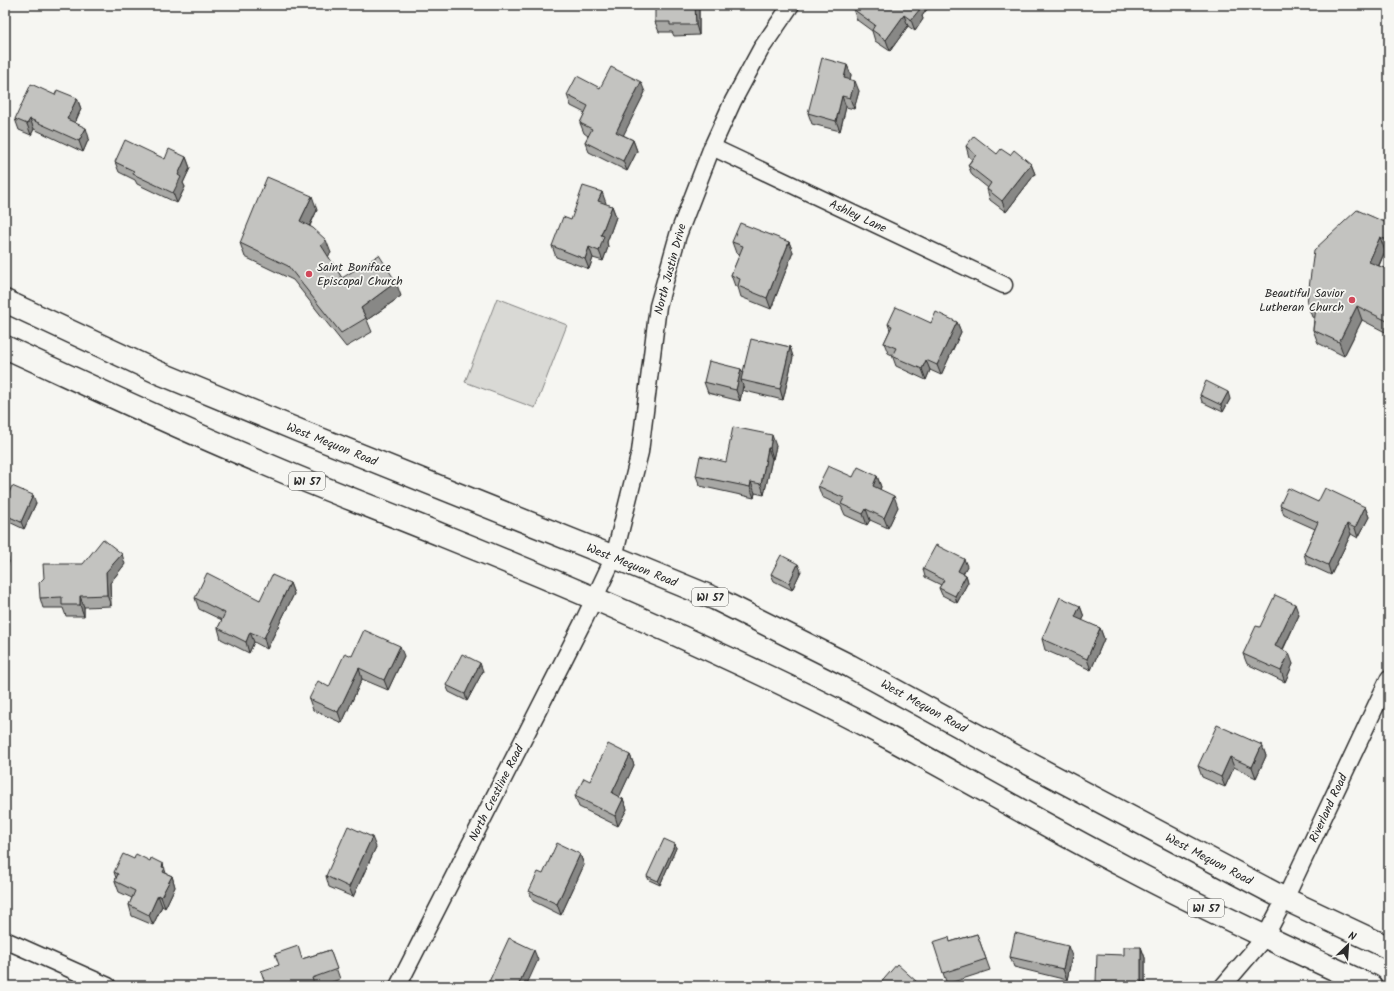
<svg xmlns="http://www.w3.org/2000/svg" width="1394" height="991" font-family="Kalam,sans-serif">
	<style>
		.green { fill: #d9d9d5; stroke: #828280 }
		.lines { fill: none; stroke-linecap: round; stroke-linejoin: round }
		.street-casing { stroke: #2b2b2b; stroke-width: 19 }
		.primary-casing { stroke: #2b2b2b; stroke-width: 25 }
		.street { stroke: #f6f6f2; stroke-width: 16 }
		.primary { stroke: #f6f6f2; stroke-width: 22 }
		.wall { fill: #a8a8a5; stroke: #2b2b2b }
		.shaded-wall { fill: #888886; stroke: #2b2b2b }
		.building { fill: #c3c3c0; stroke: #2b2b2b }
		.poi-dot { fill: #d1495b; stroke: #f6f6f2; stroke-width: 1.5 }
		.labels { text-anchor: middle; stroke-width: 3.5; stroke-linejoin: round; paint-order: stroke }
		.shield { fill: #f6f6f2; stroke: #686867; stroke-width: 1 }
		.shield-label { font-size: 11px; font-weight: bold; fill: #2b2b2b }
		.street-label { font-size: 12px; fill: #2b2b2b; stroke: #f6f6f2 }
		.poi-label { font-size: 12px; fill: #2b2b2b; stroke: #f6f6f2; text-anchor: start }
	</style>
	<rect width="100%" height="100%" fill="#f6f6f2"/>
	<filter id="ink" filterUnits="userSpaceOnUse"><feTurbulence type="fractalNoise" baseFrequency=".025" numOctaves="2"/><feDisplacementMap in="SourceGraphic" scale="8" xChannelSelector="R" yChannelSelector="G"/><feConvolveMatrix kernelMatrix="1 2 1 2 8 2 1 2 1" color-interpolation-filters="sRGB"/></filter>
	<g filter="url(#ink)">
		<polygon class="green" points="497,298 567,325 535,408 465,382"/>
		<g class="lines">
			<g class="street-casing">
				<g id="street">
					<polyline points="712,147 1004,285"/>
					<polyline points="5,940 108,986"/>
					<polyline points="398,986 585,618 614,557 640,452 658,306 678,235 712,147 733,101 761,49 791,5"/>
					<polyline points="1223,986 1265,937 1285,899 1389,678"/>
				</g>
			</g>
			<g class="primary-casing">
				<g id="primary">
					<polyline points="5,301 157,372 300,431 614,557 716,599 850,666 1009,753 1285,899 1389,948"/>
					<path d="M5 347C90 386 174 426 261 462 321 488 383 511 444 536 561 583 677 633 791 688 905 742 1013 809 1125 867 1206 910 1288 948 1371 986"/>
				</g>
			</g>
			<use href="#street" class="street"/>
			<use href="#primary" class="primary"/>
		</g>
		<g class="wall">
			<polygon points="699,5 699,35 674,36 672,32 659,32 655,22"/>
			<polygon points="856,5 930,5 922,16 923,19 915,31 908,26 890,51 875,41 872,31 857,20 853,9"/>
			<polygon points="847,65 851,75 850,79 859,91 854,109 846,107 840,131 812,124 808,113"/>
			<polygon points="600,88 645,92 623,135 633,140 637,151 627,171 589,152 585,142 588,136 584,133 580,123 585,113 571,106 567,95"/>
			<polygon points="55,95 77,98 81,109 75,123 89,138 83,152 34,129 31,135 19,130 15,119"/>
			<polygon points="966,146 997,154 1010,155 1031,164 1035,174 1006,212 990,200 987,189 988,188 972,175 968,165 972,159 969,157"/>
			<polygon points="186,157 190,168 183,183 185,187 177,203 137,184 135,180 119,172 115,162 165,159"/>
			<polygon points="602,192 605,204 612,206 616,217 607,242 608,247 603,261 593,258 589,269 556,257 552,246 571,220"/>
			<polygon points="317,210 310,226 331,253 328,256 342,278 401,296 367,320 372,332 346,347 293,280 245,257 240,243"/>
			<polygon points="1389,224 1389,253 1385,251 1379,266 1389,270 1389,334 1362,320 1344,356 1318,343 1313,330 1314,318 1312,317 1307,303"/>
			<polygon points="732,242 789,242 793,252 771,309 741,297 738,287 735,286 731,275 740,254 736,253"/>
			<polygon points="957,322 961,332 941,375 930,370 926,380 896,366 892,355 888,353 884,343 890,330 888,324"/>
			<polygon points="759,341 790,347 793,357 783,400 745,391 743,386 740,401 708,393 704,382 741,369 743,373"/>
			<polygon points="1200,395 1230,399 1223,412 1202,402"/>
			<polygon points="776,446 773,459 772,459 764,495 755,493 754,498 700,486 696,476 726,462"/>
			<polygon points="877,476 881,487 880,489 898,507 888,528 870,520 867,525 845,515 841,506 822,497 818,486 853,477"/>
			<polygon points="5,501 36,503 24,529 5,520"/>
			<polygon points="1318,502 1365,507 1369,517 1358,538 1351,534 1331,575 1307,564 1304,554 1315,529 1284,515 1280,505"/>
			<polygon points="125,564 110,583 111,606 84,607 84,616 66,616 63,608 43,608 40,598"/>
			<polygon points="967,566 963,573 966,575 968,582 957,603 942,595 939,588 941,585 925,577 923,569"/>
			<polygon points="801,571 792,590 774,581 771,574"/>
			<polygon points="290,583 294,594 267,649 254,642 249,653 221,639 218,628 222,620 199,609 195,598 260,600"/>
			<polygon points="1080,606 1084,617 1082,621 1100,628 1104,639 1091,670 1045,650 1042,639"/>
			<polygon points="1299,615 1283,650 1293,664 1285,682 1247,664 1243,654 1260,627"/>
			<polygon points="352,656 404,656 388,690 362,679 342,723 313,710 309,699 329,687"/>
			<polygon points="483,671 467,701 449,692 446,685"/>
			<polygon points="1262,745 1266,756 1256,778 1234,767 1225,787 1202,777 1198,766"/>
			<polygon points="630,755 634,765 619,797 623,799 627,809 618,826 579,807 575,796 590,781"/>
			<polygon points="675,844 676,848 660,885 649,880 647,876"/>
			<polygon points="376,847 353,897 329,887 326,876"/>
			<polygon points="580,854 584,865 561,915 533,901 529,891 543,874"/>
			<polygon points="134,859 172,876 175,887 165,908 162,906 153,925 132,916 129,905 132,898 119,892 115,881 116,878 114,872"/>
			<polygon points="977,934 990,970 947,984 943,973 950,942"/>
			<polygon points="1141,947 1145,958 1145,986 1098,986 1096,982 1124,955"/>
			<polygon points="330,950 340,979 322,986 266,986 302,959"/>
			<polygon points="1072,956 1067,980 1014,967 1010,957"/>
		</g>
		<g class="shaded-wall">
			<polygon points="695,5 699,5 699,35 696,25"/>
			<polygon points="919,5 930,5 922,16 923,19 915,31 911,20"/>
			<polygon points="904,15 908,26 890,51 886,40"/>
			<polygon points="847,65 851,75 848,89 844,78"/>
			<polygon points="855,81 859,91 854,109 850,98"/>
			<polygon points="641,82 645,92 620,142 616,132"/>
			<polygon points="842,96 846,107 840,131 836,121"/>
			<polygon points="77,98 81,109 71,130 67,119"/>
			<polygon points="30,119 34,129 31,135 27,124"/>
			<polygon points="86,128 89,138 83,152 79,141"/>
			<polygon points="633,140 637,151 627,171 623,161"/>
			<polygon points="186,157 190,168 183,183 185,187 177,203 173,193 178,175"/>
			<polygon points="1031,164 1035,174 1006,212 1002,201"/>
			<polygon points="602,192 606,203 602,212 598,201"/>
			<polygon points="312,196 317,210 305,235 300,221"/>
			<polygon points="612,206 616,217 607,242 608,247 603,261 599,251 601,235"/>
			<polygon points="1389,236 1389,245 1387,240"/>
			<polygon points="1380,237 1385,251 1374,276 1369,262"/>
			<polygon points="326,240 331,253 326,259 321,245"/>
			<polygon points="789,242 793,252 771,309 767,298"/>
			<polygon points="589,247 593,258 589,269 585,259"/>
			<polygon points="396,282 401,296 367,320 361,308"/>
			<polygon points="1357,306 1362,320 1344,356 1339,342"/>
			<polygon points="957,322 961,332 941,375 937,365"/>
			<polygon points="790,347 793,357 783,400 780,389"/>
			<polygon points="926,360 930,370 926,380 922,369"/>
			<polygon points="741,369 745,379 741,380 743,386 740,401 736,390"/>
			<polygon points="1228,392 1230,399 1223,412 1221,405"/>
			<polygon points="772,435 776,446 773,459 770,448"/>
			<polygon points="768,448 772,459 764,495 761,484"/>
			<polygon points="877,476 881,487 876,497 873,486"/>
			<polygon points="751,482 755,493 754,498 750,487"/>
			<polygon points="33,495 36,503 24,529 21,522"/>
			<polygon points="894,496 898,507 888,528 884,518"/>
			<polygon points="1365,507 1369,517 1358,538 1355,528"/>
			<polygon points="866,509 870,520 867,525 863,514"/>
			<polygon points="1347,524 1351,534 1331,575 1328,565"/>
			<polygon points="122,554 125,564 110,583 111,606 107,595 106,572"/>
			<polygon points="8,558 9,562 5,571 5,565"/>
			<polygon points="964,559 967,566 961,578 958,571"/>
			<polygon points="798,564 801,571 792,590 789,583"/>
			<polygon points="966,575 968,582 957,603 955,596"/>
			<polygon points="290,583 294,594 267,649 264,638"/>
			<polygon points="80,596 84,607 84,616 80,605"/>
			<polygon points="1295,604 1299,615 1279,657 1275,646"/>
			<polygon points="1080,606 1084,617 1079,628 1075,617"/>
			<polygon points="1100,628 1104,639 1091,670 1087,659"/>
			<polygon points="250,632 254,642 249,653 246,642"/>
			<polygon points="400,646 404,656 388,690 384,680"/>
			<polygon points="1289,653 1293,664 1285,682 1281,671"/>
			<polygon points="480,663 483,671 467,701 465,694"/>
			<polygon points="359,668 362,679 342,723 338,712"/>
			<polygon points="1262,745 1266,756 1256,778 1252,767"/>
			<polygon points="630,755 634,765 616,804 612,793"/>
			<polygon points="1230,757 1234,767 1225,787 1221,777"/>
			<polygon points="623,799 627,809 618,826 615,816"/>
			<polygon points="372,837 376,847 353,897 349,887"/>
			<polygon points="675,844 676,848 660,885 658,881"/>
			<polygon points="580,854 584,865 561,915 557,904"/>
			<polygon points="163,864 168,879 163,872 162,867"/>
			<polygon points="172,876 175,887 165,908 161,897"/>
			<polygon points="158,895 162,906 153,925 149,915"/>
			<polygon points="1068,946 1072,956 1067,980 1063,969"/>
			<polygon points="1141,947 1145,958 1145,986 1142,986 1141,983"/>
			<polygon points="534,950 538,960 526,986 518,986"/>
			<polygon points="917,982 919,986 913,986"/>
		</g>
		<g class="building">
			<polygon points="655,5 695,5 696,25 670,25 670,22 655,22"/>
			<polygon points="856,5 919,5 917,7 920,9 911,20 904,15 886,40 872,30 875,25 853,9"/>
			<polygon points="822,58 847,65 844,78 855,81 850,98 842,96 836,121 808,113"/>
			<polygon points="611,67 641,82 616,132 633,140 623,161 585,142 592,129 580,123 588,106 567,95 577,76 600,88"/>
			<polygon points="31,84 55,95 57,90 77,98 67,119 86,128 79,141 30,119 27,124 15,119"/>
			<polygon points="974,136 997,154 1001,149 1010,155 1014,150 1031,164 1002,201 987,189 991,183 968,165 976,155 966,146"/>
			<polygon points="125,140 165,159 169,149 186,157 178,175 181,177 173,193 133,174 134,171 115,162"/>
			<polygon points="267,177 312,196 300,221 313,228 326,240 321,245 342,278 379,255 396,282 361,308 366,318 341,333 288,266 240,243"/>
			<polygon points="583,186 602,192 598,201 612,206 601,235 604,236 599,251 589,247 585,259 552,246 563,217 571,220"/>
			<polygon points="1357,210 1389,224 1389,236 1387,240 1380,237 1369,262 1389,270 1389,322 1357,306 1339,342 1313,330 1316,308 1307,303 1314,250"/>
			<polygon points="740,223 789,242 767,298 738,286 740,279 731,275 743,246 732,242"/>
			<polygon points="896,307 931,323 936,312 957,322 937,365 926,360 922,369 892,356 896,348 884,343 892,326 888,324"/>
			<polygon points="751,339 759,341 760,340 790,347 780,389 741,380"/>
			<polygon points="709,361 741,369 736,390 704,382"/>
			<polygon points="1206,381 1228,392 1221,405 1200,395"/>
			<polygon points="733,427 772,435 770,448 768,448 761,484 751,482 750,487 696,476 700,456 726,462"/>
			<polygon points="828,466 853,477 858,467 877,476 873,486 894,496 884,518 866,509 863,514 841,504 844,498 818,486"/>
			<polygon points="12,486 33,495 21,522 5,515 5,501"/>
			<polygon points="1288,488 1318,502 1325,488 1365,507 1355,528 1347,524 1328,565 1304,554 1318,522 1280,505"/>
			<polygon points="103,539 122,554 106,572 107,595 80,596 80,605 62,605 62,597 40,598 39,583 44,578 43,564 83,564"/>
			<polygon points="936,545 964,559 958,571 966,575 955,596 939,588 944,580 923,569"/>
			<polygon points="781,555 798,564 789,583 771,574"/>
			<polygon points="5,557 8,558 5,565"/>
			<polygon points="207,573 260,600 272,575 290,583 264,638 250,632 246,642 218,628 225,613 195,598"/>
			<polygon points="1275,595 1295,604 1275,646 1289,653 1281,671 1243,654 1256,626 1260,627"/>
			<polygon points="1060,597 1080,606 1075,617 1100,628 1087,659 1042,639"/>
			<polygon points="364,630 400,646 384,680 359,668 338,712 309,699 318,681 329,687 345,653 352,656"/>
			<polygon points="462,654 480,663 465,694 446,685"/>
			<polygon points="1217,725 1262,745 1252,767 1230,757 1221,777 1198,766"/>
			<polygon points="608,744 630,755 612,793 623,799 615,816 575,796 584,778 590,781"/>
			<polygon points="348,826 372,837 349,887 326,876"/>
			<polygon points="664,839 675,844 658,881 647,876"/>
			<polygon points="557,843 580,854 557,904 529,891 538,872 543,874"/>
			<polygon points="123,854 134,859 136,854 150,861 151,858 163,864 162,867 165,868 163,872 172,876 161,897 158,895 149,915 129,905 135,891 115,881 118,874 114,872"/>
			<polygon points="1015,933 1068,946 1063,969 1010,957"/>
			<polygon points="977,934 986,959 943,973 933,942 949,937 950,942"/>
			<polygon points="509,938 534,950 518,986 487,986"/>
			<polygon points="298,946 302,959 330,950 337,969 312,978 314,984 307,986 288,986 288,985 285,986 266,986 261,971 279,965 275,954"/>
			<polygon points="1124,947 1141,947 1141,983 1096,982 1097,954 1124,955"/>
			<polygon points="897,964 917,982 913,986 878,986"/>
		</g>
	</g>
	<g class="poi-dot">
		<circle cx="309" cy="274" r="4"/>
		<circle cx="1352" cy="300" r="4"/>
	</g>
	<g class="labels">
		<g class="shield">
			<rect x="289" y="472" width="36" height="18" rx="3"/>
			<rect x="692" y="588" width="36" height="18" rx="3"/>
			<rect x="1188" y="899" width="36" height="18" rx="3"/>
		</g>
		<g class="shield-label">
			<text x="307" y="485">WI 57</text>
			<text x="710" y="601">WI 57</text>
			<text x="1206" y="912">WI 57</text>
		</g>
		<g class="street-label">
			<text transform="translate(858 216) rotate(25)" y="4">Ashley Lane</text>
			<text transform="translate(670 269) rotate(-75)" y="4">North Justin Drive</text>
			<text transform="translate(332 444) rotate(22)" y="4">West Mequon Road</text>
			<text transform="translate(632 565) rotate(22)" y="4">West Mequon Road</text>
			<text transform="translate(924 706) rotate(29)" y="4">West Mequon Road</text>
			<text transform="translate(496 793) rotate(-63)" y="4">North Crestline Road</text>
			<text transform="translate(1328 808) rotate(-65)" y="4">Riverland Road</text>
			<text transform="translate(1209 859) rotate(28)" y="4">West Mequon Road</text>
		</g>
		<g class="poi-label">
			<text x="317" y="271">Saint Boniface<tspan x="317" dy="14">Episcopal Church</tspan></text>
			<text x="1344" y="297" text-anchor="end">Beautiful Savior<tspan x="1344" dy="14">Lutheran Church</tspan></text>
		</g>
	</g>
	<rect width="1394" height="991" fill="none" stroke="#f6f6f2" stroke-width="20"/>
	<rect x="10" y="10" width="1374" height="971" fill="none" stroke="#2b2b2b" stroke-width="1.5" filter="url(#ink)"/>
	<g transform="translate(1348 945) rotate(25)" stroke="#f6f6f2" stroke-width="3" paint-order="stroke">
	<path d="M0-3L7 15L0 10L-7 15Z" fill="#2b2b2b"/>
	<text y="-6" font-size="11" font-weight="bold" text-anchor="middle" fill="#2b2b2b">N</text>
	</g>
</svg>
